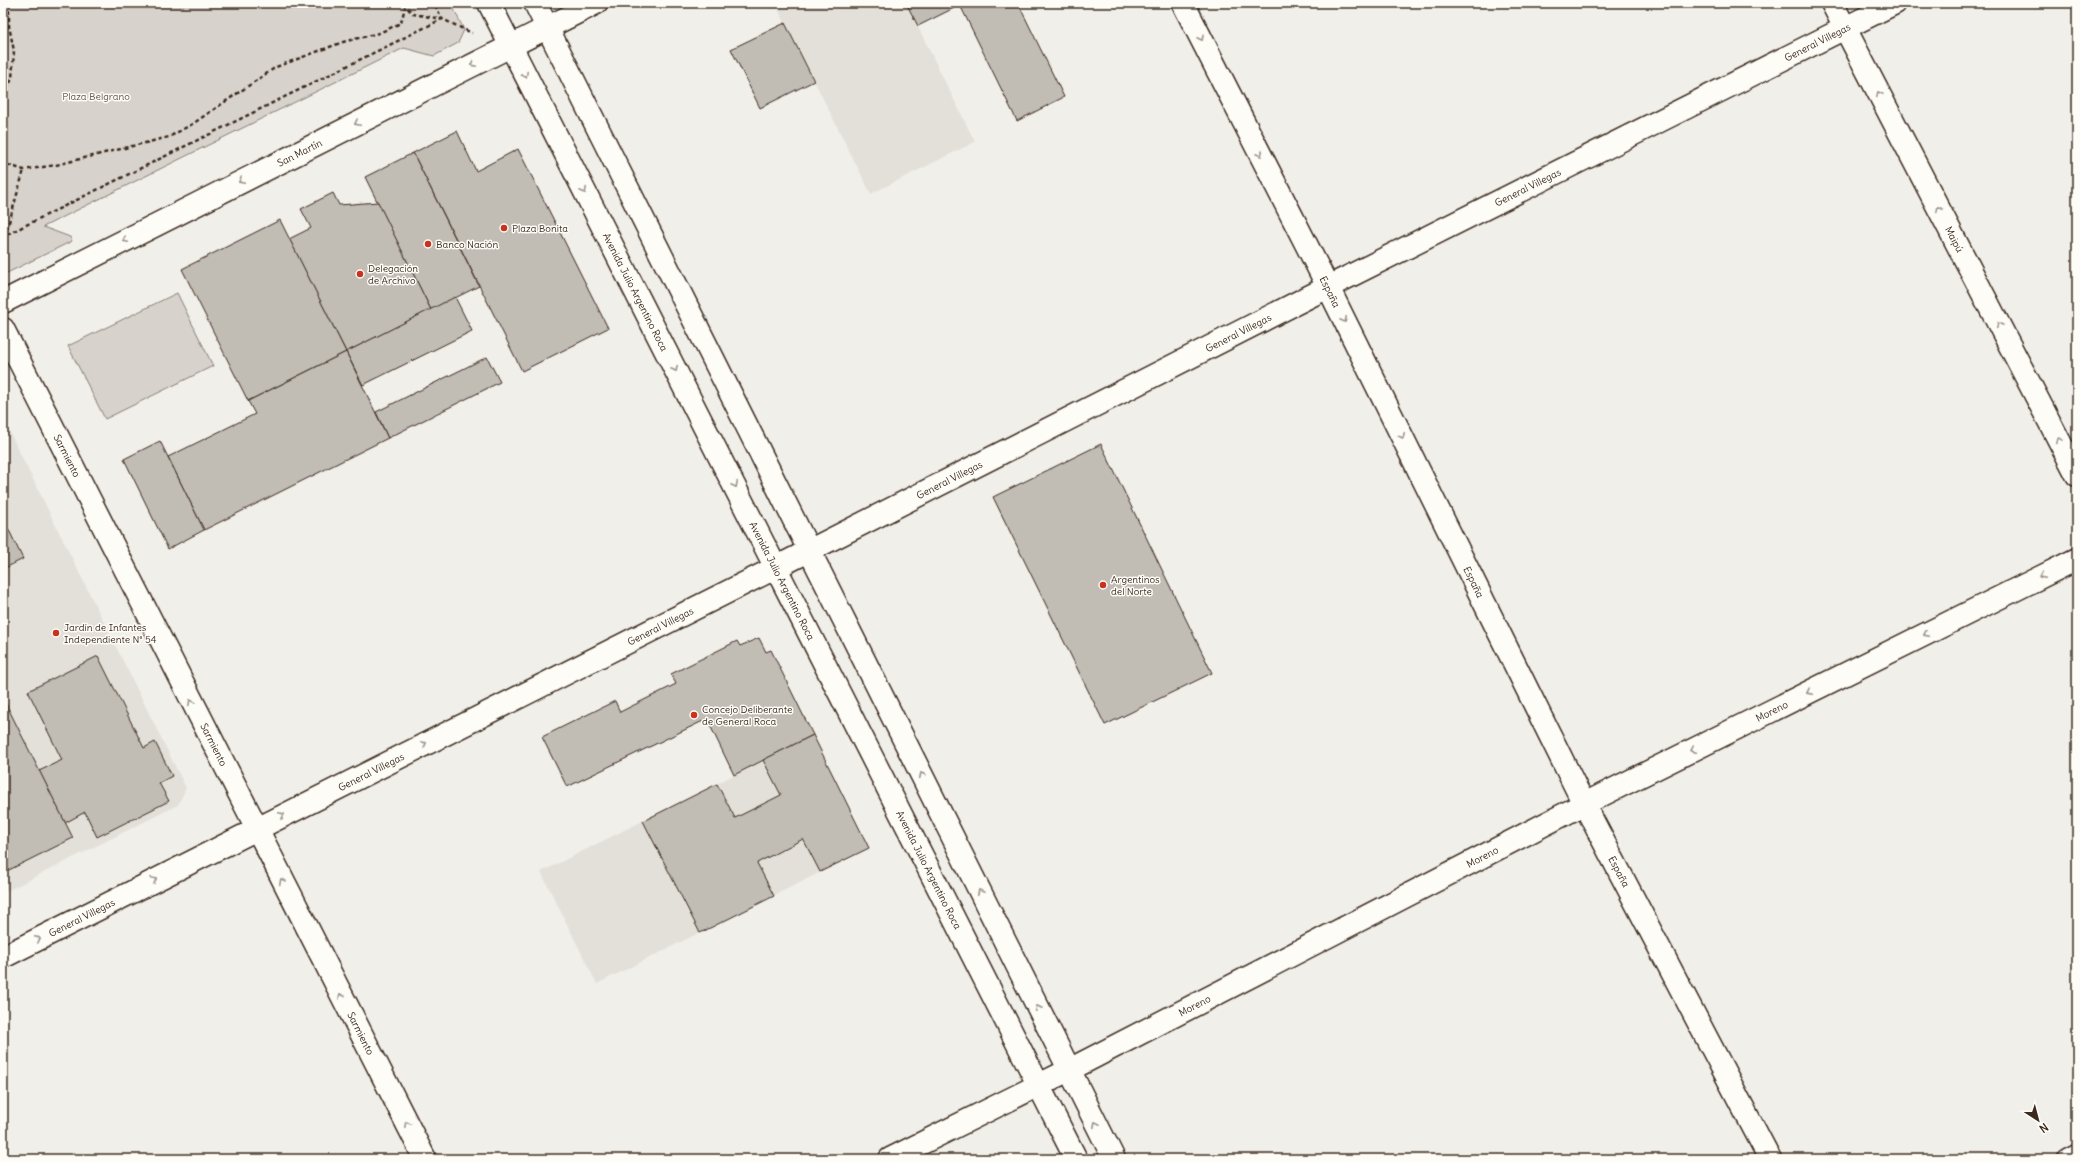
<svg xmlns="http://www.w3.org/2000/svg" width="2080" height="1162" font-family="Delius,sans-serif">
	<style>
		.built { fill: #e3e0da }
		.green { fill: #d7d2cc; stroke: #897e75 }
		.building { fill: #c1bcb4; stroke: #3b2a1e }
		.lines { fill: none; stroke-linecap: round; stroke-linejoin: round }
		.minor-casing { stroke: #3b2a1e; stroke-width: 25 }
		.major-casing { stroke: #3b2a1e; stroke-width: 25 }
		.path { stroke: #3b2a1e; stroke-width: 2.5; stroke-dasharray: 4 3; stroke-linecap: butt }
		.minor { stroke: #fdfcf7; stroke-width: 22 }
		.major { stroke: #fdfcf7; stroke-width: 22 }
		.oneway { stroke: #9c938a }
		.poi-dot { fill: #c8321e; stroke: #fdfcf7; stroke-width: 1.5 }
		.labels { text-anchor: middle; stroke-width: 3; stroke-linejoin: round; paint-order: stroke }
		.street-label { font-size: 10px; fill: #3b2a1e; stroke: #fdfcf7 }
		.park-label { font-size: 10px; fill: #62544a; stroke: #fdfcf7 }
		.poi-label { font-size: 10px; fill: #3b2a1e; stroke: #fdfcf7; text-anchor: start }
	</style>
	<rect width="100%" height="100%" fill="#f1efea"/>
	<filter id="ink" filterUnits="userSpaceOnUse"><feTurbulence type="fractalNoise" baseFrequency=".025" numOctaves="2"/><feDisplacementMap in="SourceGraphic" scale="8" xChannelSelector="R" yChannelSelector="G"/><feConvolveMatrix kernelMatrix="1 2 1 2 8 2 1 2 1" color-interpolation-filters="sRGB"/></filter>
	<g filter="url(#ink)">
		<g class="built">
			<polygon points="775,3 906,3 975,142 871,194"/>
			<polygon points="3,419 186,788 178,805 3,893"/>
			<polygon points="813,735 869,848 597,984 541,872"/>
		</g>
		<g class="green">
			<polygon points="3,3 451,3 464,30 458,43 434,56 404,48 43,227 70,237 72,241 7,273 3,271"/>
			<polygon points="177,293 213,366 105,419 68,346"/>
		</g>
		<g class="building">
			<polygon points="906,3 959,3 960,5 918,26"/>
			<polygon points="959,3 1018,3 1064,97 1017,121"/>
			<polygon points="785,23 814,81 760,108 731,49"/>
			<polygon points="457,131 476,171 518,149 608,328 522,371 413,153"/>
			<polygon points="413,153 479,286 431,310 365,177"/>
			<polygon points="333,193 339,205 378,202 431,310 346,352 289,239 311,228 301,209"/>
			<polygon points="280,220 346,352 248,401 182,269"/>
			<polygon points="455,297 472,331 363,385 346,352"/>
			<polygon points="346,352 388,438 204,530 168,457 255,414 248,401"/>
			<polygon points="487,357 500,382 388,438 376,412"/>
			<polygon points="160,441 204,530 168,549 124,459"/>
			<polygon points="1101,444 1212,673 1105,725 993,497"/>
			<polygon points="3,518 23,559 3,569"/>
			<polygon points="759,638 766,652 771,650 813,735 734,775 707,719 567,787 542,737 615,701 620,712 676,684 671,674 737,641 740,646"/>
			<polygon points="98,656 144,748 155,742 172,776 159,783 169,801 97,837 85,812 65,823 39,771 62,760 28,691"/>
			<polygon points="5,702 73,838 3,873 3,703"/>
			<polygon points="813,735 869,848 820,872 803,839 757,863 774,896 700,933 643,821 717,784 735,818 781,795 763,760"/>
		</g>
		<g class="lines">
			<g class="minor-casing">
				<g id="minor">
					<path id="s1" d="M1183 3 1328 287 1584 804 1770 1159"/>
					<path id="s2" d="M1832 3 2077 475"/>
					<path id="s3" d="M3 302 596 3"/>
					<path id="s4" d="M3 329 425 1159"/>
					<path id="s5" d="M3 957 777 567 1328 287 1895 3"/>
					<path id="s6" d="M890 1159 1069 1070 1584 804 2077 559"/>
					<polyline points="2069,1159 2077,1155"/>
				</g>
			</g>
			<g class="major-casing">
				<g id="major">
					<path id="s7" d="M489 3 1076 1159"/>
					<polyline points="535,3 1114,1159"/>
				</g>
			</g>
			<g class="path">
				<polyline points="403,3 413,14 442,19 472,33"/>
				<polyline points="3,95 12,79 14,51 9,26 9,3"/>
				<polyline points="3,160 8,165 24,170 56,165 169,137 194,123 276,67 343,42 379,33 401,23 405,7"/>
				<polyline points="3,230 6,235 442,19 434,3"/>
				<polyline points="3,243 24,170"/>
			</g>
			<use href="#minor" class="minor"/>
			<use href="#major" class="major"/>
		</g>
		<defs><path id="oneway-chevron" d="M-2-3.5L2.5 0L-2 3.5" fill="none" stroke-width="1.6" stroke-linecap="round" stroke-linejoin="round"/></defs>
		<g class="oneway">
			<use href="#oneway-chevron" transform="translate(1201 38) rotate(63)"/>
			<use href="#oneway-chevron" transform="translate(473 64) rotate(153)"/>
			<use href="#oneway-chevron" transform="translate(525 75) rotate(63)"/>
			<use href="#oneway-chevron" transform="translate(1879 94) rotate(-117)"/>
			<use href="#oneway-chevron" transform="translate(357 123) rotate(153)"/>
			<use href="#oneway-chevron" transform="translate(1260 154) rotate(63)"/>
			<use href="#oneway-chevron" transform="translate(241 181) rotate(153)"/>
			<use href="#oneway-chevron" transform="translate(584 191) rotate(63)"/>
			<use href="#oneway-chevron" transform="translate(1939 209) rotate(-117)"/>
			<use href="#oneway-chevron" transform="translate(125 240) rotate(153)"/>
			<use href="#oneway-chevron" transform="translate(1344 320) rotate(64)"/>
			<use href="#oneway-chevron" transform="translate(1999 325) rotate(-117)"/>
			<use href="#oneway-chevron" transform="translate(675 369) rotate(63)"/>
			<use href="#oneway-chevron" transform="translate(1402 436) rotate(64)"/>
			<use href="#oneway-chevron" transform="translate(2059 440) rotate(-117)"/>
			<use href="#oneway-chevron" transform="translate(735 485) rotate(63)"/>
			<use href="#oneway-chevron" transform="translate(2042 576) rotate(154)"/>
			<use href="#oneway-chevron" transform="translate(1926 634) rotate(154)"/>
			<use href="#oneway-chevron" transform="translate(1809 692) rotate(154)"/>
			<use href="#oneway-chevron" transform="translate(191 702) rotate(-117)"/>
			<use href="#oneway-chevron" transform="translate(424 744) rotate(-27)"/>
			<use href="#oneway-chevron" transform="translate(1693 750) rotate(154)"/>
			<use href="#oneway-chevron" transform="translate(922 775) rotate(-116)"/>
			<use href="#oneway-chevron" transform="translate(282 815) rotate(-27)"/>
			<use href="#oneway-chevron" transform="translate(154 880) rotate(-27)"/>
			<use href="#oneway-chevron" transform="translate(282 881) rotate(-117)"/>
			<use href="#oneway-chevron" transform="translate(980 892) rotate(-116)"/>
			<use href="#oneway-chevron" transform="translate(38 939) rotate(-27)"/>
			<use href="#oneway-chevron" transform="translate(341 996) rotate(-117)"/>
			<use href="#oneway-chevron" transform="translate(1038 1008) rotate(-116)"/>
			<use href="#oneway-chevron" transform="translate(407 1124) rotate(-117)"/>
			<use href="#oneway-chevron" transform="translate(1096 1124) rotate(-117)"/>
		</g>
	</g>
	<g class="poi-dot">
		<circle cx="504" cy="228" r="4"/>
		<circle cx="428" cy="244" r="4"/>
		<circle cx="360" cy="274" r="4"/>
		<circle cx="1103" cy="585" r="4"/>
		<circle cx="56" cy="633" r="4"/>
		<circle cx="694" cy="715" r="4"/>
	</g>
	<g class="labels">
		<g class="street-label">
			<text dy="4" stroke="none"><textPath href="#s5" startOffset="2032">General Villegas</textPath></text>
			<text dy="4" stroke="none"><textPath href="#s3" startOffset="332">San Martín</textPath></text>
			<text dy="4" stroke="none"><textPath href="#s5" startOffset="1708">General Villegas</textPath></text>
			<text dy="4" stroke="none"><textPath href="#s2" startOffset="266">Maipú</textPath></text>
			<text dy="4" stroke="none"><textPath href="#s7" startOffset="324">Avenida Julio Argentino Roca</textPath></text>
			<text dy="4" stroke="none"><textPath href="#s1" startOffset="324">España</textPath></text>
			<text dy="4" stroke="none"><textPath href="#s5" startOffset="1384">General Villegas</textPath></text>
			<text dy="4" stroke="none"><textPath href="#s4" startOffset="142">Sarmiento</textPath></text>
			<text dy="4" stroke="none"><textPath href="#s5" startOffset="1060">General Villegas</textPath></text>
			<text dy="4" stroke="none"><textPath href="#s7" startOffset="648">Avenida Julio Argentino Roca</textPath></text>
			<text dy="4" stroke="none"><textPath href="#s1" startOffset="648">España</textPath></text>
			<text dy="4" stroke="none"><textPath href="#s5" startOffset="736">General Villegas</textPath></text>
			<text dy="4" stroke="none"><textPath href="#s6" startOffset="989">Moreno</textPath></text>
			<text dy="4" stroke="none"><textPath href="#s4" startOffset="466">Sarmiento</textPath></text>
			<text dy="4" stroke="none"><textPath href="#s5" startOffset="412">General Villegas</textPath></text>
			<text dy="4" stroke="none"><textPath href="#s6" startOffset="665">Moreno</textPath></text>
			<text dy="4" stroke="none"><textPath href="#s7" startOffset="972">Avenida Julio Argentino Roca</textPath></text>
			<text dy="4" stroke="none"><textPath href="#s1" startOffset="972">España</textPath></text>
			<text dy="4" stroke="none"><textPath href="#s5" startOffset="88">General Villegas</textPath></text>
			<text dy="4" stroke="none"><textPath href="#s6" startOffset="341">Moreno</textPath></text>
			<text dy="4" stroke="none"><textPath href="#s4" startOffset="790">Sarmiento</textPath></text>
		</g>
		<g class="park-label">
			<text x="96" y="100">Plaza Belgrano</text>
		</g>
		<g class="poi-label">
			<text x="512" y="232">Plaza Bonita</text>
			<text x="436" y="248">Banco Nación</text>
			<text x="368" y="272">Delegación<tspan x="368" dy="12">de Archivo</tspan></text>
			<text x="1111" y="583">Argentinos<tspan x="1111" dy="12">del Norte</tspan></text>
			<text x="64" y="631">Jardín de Infantes<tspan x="64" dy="12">Independiente N° 54</tspan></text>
			<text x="702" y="713">Concejo Deliberante<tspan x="702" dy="12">de General Roca</tspan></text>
		</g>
	</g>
	<rect width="2080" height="1162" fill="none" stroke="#fdfcf7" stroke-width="16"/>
	<rect x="8" y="8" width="2064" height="1146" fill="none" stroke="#3b2a1e" stroke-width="1.5" filter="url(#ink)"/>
	<g transform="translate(2038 1120) rotate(144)" stroke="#fdfcf7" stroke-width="3" paint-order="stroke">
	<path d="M0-3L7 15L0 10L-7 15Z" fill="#3b2a1e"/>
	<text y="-6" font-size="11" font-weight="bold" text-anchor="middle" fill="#3b2a1e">N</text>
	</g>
</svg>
